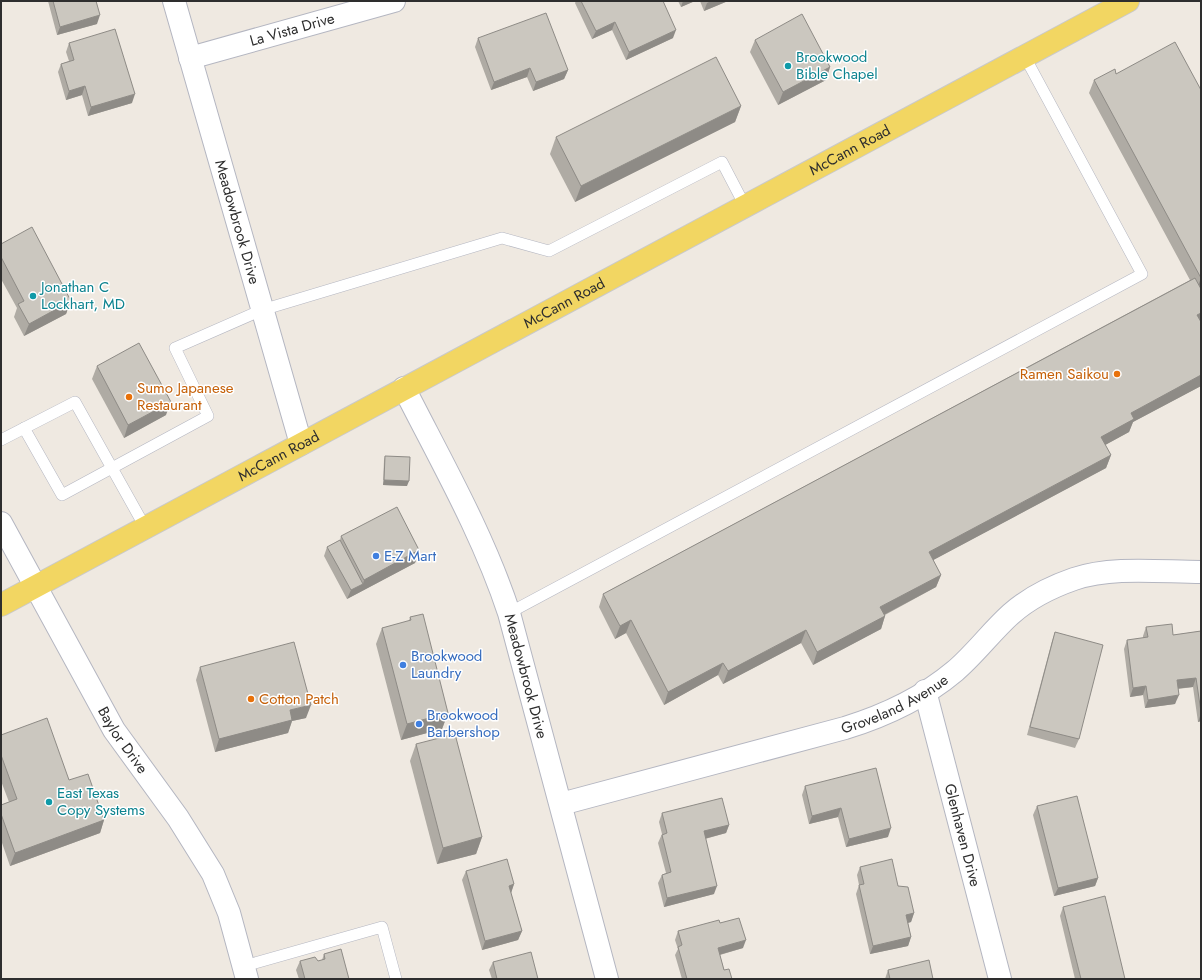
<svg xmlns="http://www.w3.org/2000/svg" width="1202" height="980" font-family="Jost,sans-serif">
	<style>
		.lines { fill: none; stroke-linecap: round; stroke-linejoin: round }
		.service-casing { stroke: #b4b6c1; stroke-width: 12 }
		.minor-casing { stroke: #b4b6c1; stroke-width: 24 }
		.primary-casing { stroke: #c9c9c9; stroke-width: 24 }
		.service { stroke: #fff; stroke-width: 11 }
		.minor { stroke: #fff; stroke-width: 22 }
		.primary { stroke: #f2d662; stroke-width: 22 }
		.wall { fill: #afaba4 }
		.shaded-wall { fill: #8e8b86 }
		.building { fill: #cbc7bf; stroke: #8e8b86 }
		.culture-dot { fill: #0f9aa8; stroke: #fff; stroke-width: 1.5 }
		.food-dot { fill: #e8710a; stroke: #fff; stroke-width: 1.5 }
		.shop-dot { fill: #3f7fe0; stroke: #fff; stroke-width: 1.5 }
		.labels { text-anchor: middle; stroke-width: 3; stroke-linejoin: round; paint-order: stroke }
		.street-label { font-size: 15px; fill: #2e2e2e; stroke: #fff }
		.culture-label { font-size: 15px; fill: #0d838f; stroke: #fff; text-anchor: start }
		.food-label { font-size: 15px; fill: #c56008; stroke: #fff; text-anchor: start }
		.shop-label { font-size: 15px; fill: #366cbe; stroke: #fff; text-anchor: start }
	</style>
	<rect width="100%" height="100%" fill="#efe9e1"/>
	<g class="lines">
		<g class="service-casing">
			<g id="service">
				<polyline points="24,428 62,495 208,416 175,348 262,310 502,238 549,251 722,162 745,206"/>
				<polyline points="1,440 75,402 145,527"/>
				<polyline points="509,613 1142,274 1025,57"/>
				<polyline points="244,966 382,927 396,979"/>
			</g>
		</g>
		<g class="minor-casing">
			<g id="minor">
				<path id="s1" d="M174 1 301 444"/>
				<path id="s2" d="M190 58 394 1"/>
				<path id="s3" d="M404 388C441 461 483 534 509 613L607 979"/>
				<path id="s4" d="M1 523 114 730 178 818 213 874 229 913 247 979"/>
				<path id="s5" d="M925 691 1000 979"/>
				<path id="s6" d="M561 804 845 728C884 716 924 697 955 671 975 654 991 632 1011 614 1029 598 1051 587 1074 579 1112 566 1161 572 1201 572"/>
			</g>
		</g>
		<g class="primary-casing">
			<g id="primary">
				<path id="s7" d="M1 605 1128 1"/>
			</g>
		</g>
		<use href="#service" class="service"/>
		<use href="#minor" class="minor"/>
		<use href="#primary" class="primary"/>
	</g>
	<g class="wall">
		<polygon points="48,1 96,1 97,24 57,35"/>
		<polygon points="576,1 663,1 673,38 626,60 612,30 592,39 575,3"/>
		<polygon points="678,1 695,1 681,7"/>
		<polygon points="700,1 728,1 704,11"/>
		<polygon points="478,38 568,70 564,79 533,91 527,77 491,90 475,47"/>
		<polygon points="755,40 830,67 826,80 778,105 750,52"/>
		<polygon points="69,43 132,103 88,116 82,95 66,100 58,72 61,64 69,61 66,52"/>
		<polygon points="1116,74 1201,90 1201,386 1133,422 1129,432 1105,445 1111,455 1106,468 933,560 941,575 936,587 885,615 885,616 881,629 813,665 801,643 723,684 718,675 664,705 626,633 615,639 599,607 603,594 1190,280 1089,93 1094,80"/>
		<polygon points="741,106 735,122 575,202 550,154 556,137"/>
		<polygon points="1,244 71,301 66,314 24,336 14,317 17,308 1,279"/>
		<polygon points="97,366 166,415 124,438 92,379"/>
		<polygon points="385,456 407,486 383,485 384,460"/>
		<polygon points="341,536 419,550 415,563 347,599 324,556 327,547 340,540"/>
		<polygon points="410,617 448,713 442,729 401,740 376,644 382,628 409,621"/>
		<polygon points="1146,627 1173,635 1201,631 1201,721 1198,722 1193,687 1178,689 1175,704 1145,708 1143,695 1130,697 1124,649 1127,640 1143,638 1143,636"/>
		<polygon points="1055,632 1079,739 1075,748 1027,735 1052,641"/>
		<polygon points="200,667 306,718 292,721 288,733 215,752 196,680"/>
		<polygon points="1,735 69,780 104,820 100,833 10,866 1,840 1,805 9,802 1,781"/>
		<polygon points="416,744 482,837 476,854 437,864 410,761"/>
		<polygon points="805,786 888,837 846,847 838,817 809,824 802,795"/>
		<polygon points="1037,806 1098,878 1095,886 1054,896 1033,815"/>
		<polygon points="662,813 729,825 726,833 705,839 714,894 664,907 658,883 662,875 666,873 658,843 662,834 659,822"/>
		<polygon points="860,867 898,886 914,913 911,922 908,923 911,937 908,946 870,954 856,894 859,885 857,875"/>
		<polygon points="466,871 514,884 511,893 522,931 518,940 482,950 462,880"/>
		<polygon points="1063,907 1125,979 1075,979 1060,916"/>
		<polygon points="720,923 743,948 720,955 724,970 732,979 682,979 675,955 678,949 675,940 678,931"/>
		<polygon points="324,954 349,979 299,979 296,970 300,961 318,961 322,960"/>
		<polygon points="493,962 538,979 492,979 489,970"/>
		<polygon points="888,970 933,979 885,979"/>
	</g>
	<g class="shaded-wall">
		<polygon points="683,1 695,1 681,7"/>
		<polygon points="711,1 728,1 704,11 707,3"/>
		<polygon points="100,15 97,24 57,35 60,27"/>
		<polygon points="615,22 612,30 592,39 596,31"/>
		<polygon points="676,30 673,38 626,60 629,52"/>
		<polygon points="830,67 826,80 778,105 783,92"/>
		<polygon points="530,68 527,77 491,90 494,82"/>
		<polygon points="568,70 564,79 533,91 536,82"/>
		<polygon points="85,86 82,95 66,100 69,91"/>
		<polygon points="135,94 132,103 88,116 91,107"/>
		<polygon points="741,106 735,122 575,202 581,186"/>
		<polygon points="1201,278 1201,289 1196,291"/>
		<polygon points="71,301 66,314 24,336 29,324"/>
		<polygon points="1201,313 1201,324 1197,315"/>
		<polygon points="1201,375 1201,386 1133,422 1129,432 1096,450 1101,437 1131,413"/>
		<polygon points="171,402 166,415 124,438 128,425"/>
		<polygon points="1111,455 1106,468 924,565 929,552"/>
		<polygon points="384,480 409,481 407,486 383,485"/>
		<polygon points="419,550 415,563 347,599 351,590 363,584 364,580"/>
		<polygon points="941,575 936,587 876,619 880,607"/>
		<polygon points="885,616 881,629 813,665 817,652"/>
		<polygon points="631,620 626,633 615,639 620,626"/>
		<polygon points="806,630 801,643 723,684 728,671"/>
		<polygon points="723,663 718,675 664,705 668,692"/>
		<polygon points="1196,678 1193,687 1173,689 1177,680"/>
		<polygon points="1146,686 1143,695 1130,697 1133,688"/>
		<polygon points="1179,695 1175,704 1145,708 1148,700"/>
		<polygon points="311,705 306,718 292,721 288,733 215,752 219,739 290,710"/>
		<polygon points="448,713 442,729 401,740 407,724"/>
		<polygon points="1201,713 1201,721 1198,722"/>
		<polygon points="841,808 838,817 809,824 812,816"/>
		<polygon points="104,820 100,833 10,866 15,853"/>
		<polygon points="729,825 726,833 700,840 704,831"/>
		<polygon points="891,828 888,837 846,847 849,839"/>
		<polygon points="482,837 476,854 437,864 443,848"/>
		<polygon points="1098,878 1095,886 1054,896 1058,888"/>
		<polygon points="514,884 511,893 509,886"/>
		<polygon points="717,886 714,894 664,907 667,898"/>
		<polygon points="914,913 911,922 903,924 906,915"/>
		<polygon points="522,931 518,940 482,950 485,941"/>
		<polygon points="911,937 908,946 870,954 873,946"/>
		<polygon points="746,940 743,948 715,956 718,948"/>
	</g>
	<g class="building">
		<polygon points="53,1 96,1 100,15 60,27"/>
		<polygon points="581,1 663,1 676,30 629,52 615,22 596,31"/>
		<polygon points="546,13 568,70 536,82 530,68 494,82 478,38"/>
		<polygon points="802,14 830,67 783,92 755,40"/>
		<polygon points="115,29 135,94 91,107 85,86 69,91 61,64 74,60 69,43"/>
		<polygon points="1175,42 1201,90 1201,278 1094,80 1115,69 1116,74"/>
		<polygon points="716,57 741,106 581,186 556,137"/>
		<polygon points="32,227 71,301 29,324 18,304 24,301 1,257 1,244"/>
		<polygon points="1195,278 1201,289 1201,313 1197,315 1201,322 1201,375 1131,413 1134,419 1101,437 1111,455 929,552 941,575 880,607 885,616 817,652 806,630 728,671 723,663 668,692 631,620 620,626 603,594"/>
		<polygon points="139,343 171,402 128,425 97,366"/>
		<polygon points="385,456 410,457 409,481 384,480"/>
		<polygon points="397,507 419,550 364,580 341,536"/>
		<polygon points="340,540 363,584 351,590 327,547"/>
		<polygon points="423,614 448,713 407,724 382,628 411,620 410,617"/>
		<polygon points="1172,624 1173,635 1201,631 1201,712 1196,678 1177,680 1179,695 1148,700 1146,686 1133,688 1127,640 1148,637 1146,627"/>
		<polygon points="1055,632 1103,645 1079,739 1030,727"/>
		<polygon points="294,642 311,705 290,710 292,720 219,739 200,667"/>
		<polygon points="47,718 69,780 88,774 104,820 15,853 1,814 1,805 17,799 1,755 1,735"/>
		<polygon points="455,734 482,837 443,848 416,744"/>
		<polygon points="876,768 891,828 849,839 841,808 812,816 805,786"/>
		<polygon points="1077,796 1098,878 1058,888 1037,806"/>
		<polygon points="722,798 729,825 704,831 717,886 667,898 662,875 671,872 662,835 667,833 662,813"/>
		<polygon points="507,859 514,884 509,886 522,931 485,941 466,871"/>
		<polygon points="892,859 898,886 908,887 914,913 906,915 911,937 873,946 859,885 864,884 860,867"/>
		<polygon points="1105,896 1125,979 1081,979 1063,907"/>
		<polygon points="739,918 746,940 718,948 724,970 729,969 732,979 687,979 678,947 682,945 678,931 719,920 720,923"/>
		<polygon points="341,949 349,979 305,979 300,961 315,957 318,961 325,959 324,954"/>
		<polygon points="531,952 538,979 497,979 493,962"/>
		<polygon points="929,960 933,979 890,979 888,970"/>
	</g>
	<g class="culture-dot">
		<circle cx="788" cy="66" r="4"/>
		<circle cx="33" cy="296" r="4"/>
		<circle cx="49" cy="802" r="4"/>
	</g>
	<g class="food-dot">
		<circle cx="1117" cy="374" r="4"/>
		<circle cx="129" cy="397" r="4"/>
		<circle cx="251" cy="699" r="4"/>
	</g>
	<g class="shop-dot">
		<circle cx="376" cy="556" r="4"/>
		<circle cx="403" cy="665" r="4"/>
		<circle cx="419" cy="724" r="4"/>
	</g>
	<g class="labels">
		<g class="street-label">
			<text dy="5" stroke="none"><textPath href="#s2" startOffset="106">La Vista Drive</textPath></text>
			<text dy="5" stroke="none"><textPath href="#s7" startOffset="963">McCann Road</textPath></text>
			<text dy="5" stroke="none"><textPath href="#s1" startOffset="230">Meadowbrook Drive</textPath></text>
			<text dy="5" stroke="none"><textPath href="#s7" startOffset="639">McCann Road</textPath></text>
			<text dy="5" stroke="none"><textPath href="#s7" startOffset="315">McCann Road</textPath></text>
			<text dy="5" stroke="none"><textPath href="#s3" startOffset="314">Meadowbrook Drive</textPath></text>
			<text dy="5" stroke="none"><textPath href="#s6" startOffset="349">Groveland Avenue</textPath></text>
			<text dy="5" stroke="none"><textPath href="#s4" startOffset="249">Baylor Drive</textPath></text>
			<text dy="5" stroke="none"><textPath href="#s5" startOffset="149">Glenhaven Drive</textPath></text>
		</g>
		<g class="culture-label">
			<text x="796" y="62">Brookwood<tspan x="796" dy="17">Bible Chapel</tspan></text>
			<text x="41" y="292">Jonathan C<tspan x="41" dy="17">Lockhart, MD</tspan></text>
			<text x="57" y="798">East Texas<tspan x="57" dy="17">Copy Systems</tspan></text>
		</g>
		<g class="food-label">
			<text x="1109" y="379" text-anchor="end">Ramen Saikou</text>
			<text x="137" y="393">Sumo Japanese<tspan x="137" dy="17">Restaurant</tspan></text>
			<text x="259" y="704">Cotton Patch</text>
		</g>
		<g class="shop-label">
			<text x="384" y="561">E-Z Mart</text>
			<text x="411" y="661">Brookwood<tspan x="411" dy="17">Laundry</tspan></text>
			<text x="427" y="720">Brookwood<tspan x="427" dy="17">Barbershop</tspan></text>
		</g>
	</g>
	<rect width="1202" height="980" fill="none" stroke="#2e2e2e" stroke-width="4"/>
</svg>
